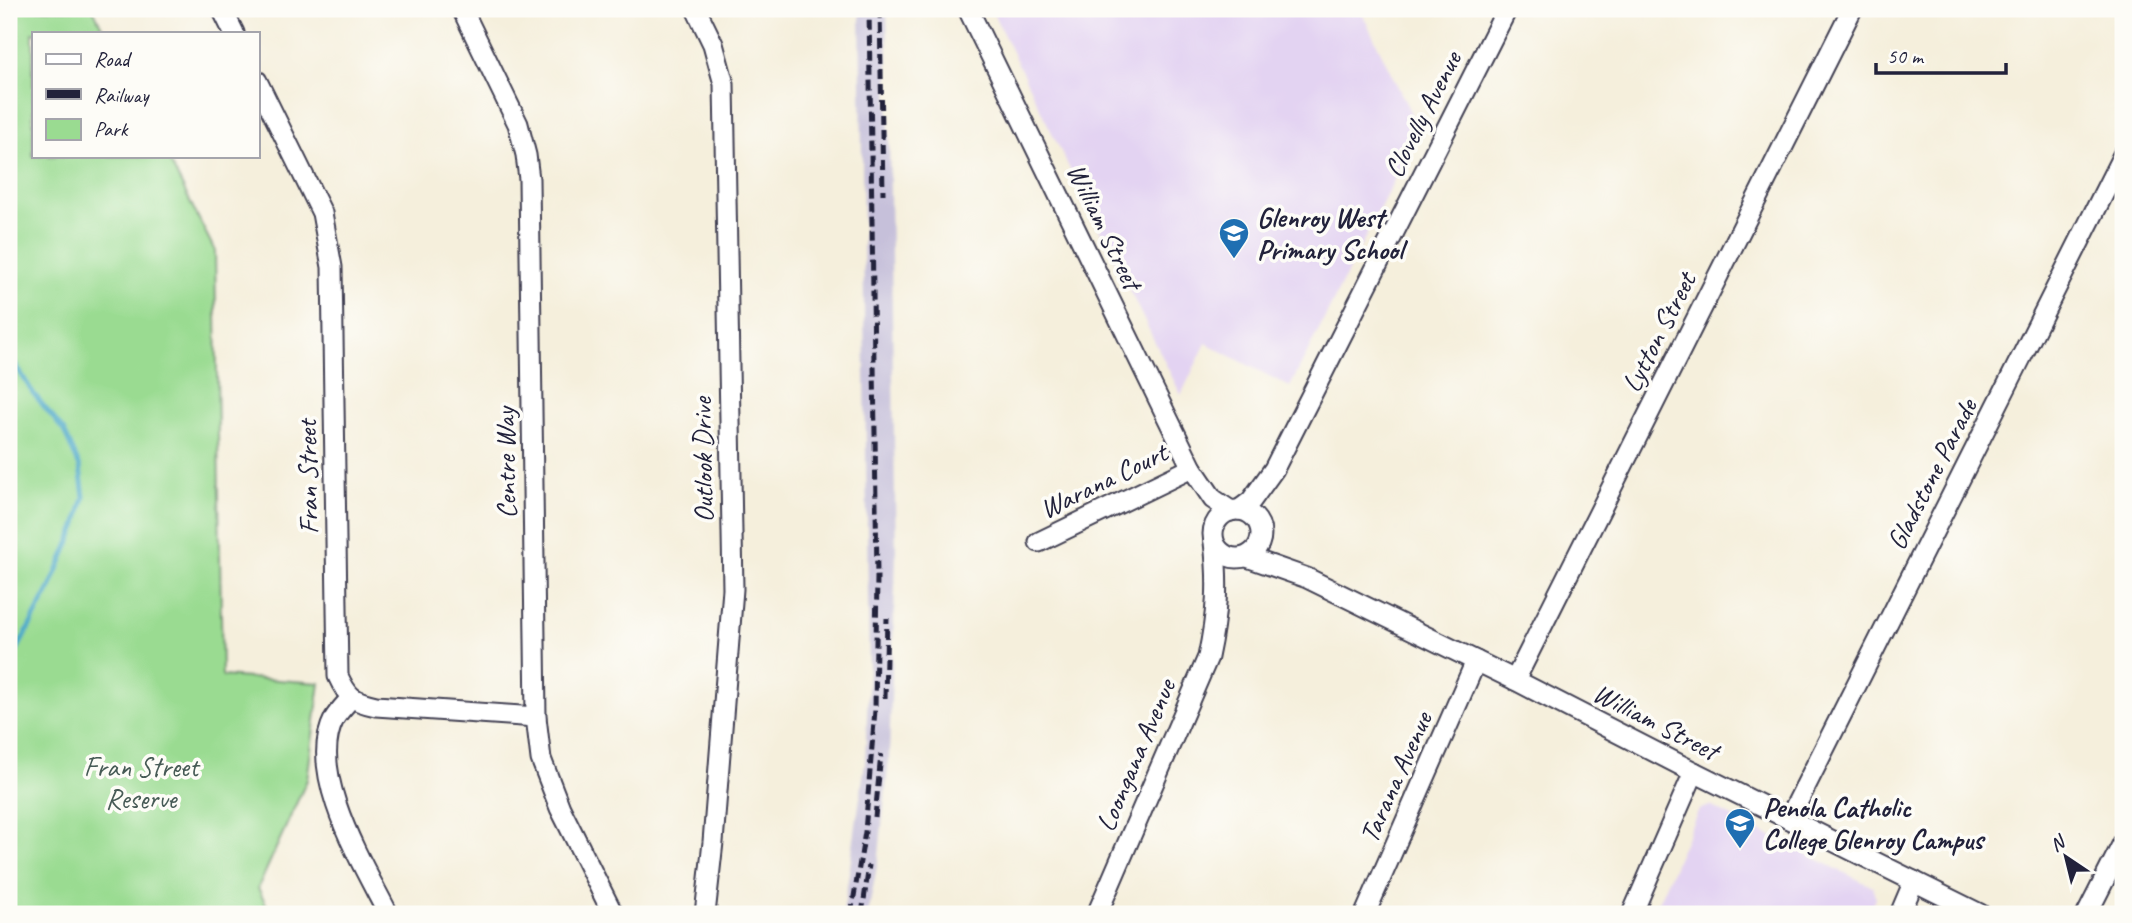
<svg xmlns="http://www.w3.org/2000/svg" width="2132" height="923" font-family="Caveat,sans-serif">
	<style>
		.built { fill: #e3d3f2 }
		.industrial { fill: #c6c0da }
		.green { fill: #9adb91; stroke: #5e7e66; stroke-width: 2 }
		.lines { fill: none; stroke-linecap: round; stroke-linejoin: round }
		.stream { stroke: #4aa8c8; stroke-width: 5 }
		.minor-casing { stroke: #424153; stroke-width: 23 }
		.minor { stroke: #fff; stroke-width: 19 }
		.rail { stroke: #22223b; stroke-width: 5; stroke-dasharray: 10 5; stroke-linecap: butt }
		.labels { text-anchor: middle; stroke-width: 7; stroke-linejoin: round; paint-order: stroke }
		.street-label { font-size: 28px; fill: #22223b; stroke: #fdfcf7 }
		.poi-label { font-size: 28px; font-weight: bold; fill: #22223b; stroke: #fdfcf7; text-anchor: start }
		.park-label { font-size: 28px; fill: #465a55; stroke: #fdfcf7 }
	</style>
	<rect width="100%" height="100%" fill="#fdfcf7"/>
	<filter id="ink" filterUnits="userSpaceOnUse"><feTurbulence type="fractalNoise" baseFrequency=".0143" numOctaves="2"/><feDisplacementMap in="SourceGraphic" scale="14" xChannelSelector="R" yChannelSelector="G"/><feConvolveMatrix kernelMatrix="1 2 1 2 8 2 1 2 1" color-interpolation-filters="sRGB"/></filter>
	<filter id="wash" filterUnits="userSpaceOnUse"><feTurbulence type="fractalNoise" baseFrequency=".00686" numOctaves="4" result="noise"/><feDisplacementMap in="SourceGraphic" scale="28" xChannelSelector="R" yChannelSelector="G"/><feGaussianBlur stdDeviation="1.57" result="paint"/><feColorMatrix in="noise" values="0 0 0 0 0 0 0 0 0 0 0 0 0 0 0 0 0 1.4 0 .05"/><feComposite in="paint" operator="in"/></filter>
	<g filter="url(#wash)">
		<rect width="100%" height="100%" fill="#f5efdc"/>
		<g class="built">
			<polygon points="991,9 1360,9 1419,130 1290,387 1206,343 1181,395"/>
			<polygon points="1710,806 1873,887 1876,899 1868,914 1653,914 1697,813 1701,809"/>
		</g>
		<polygon class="industrial" points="860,9 887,9 896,556 889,757 879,855 868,914 843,914 865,764 869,669"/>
		<polygon class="green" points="9,9 93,9 105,33 33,33 33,156 167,156 215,251 222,676 320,683 307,780 258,888 271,914 9,914"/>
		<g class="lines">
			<polyline class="stream" points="9,354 33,393 64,431 80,467 84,497 76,527 50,588 9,665"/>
		</g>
	</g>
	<g filter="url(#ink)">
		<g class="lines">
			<g class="minor-casing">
				<g id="minor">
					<polyline points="222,9 234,33"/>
					<polyline points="462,9 518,124 526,155 529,179 536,717 541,759 560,808 613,914"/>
					<polyline points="696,9 713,44 724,84 733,589 713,842 705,914"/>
					<polyline points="968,9 1192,468 1213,499 1231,511"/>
					<path d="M257 81 322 213 332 267 338 676C348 698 353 701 376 706L536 717"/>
					<polyline points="1239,510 1251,501 1274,469 1507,9"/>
					<circle cx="1237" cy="534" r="24"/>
					<polyline points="1039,542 1192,468"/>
					<polyline points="1247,557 1307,578 1515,680 1694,772 1980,914"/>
					<polyline points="1515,680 1852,9"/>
					<path d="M351 698C345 705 338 712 334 719 306 773 364 866 388 914"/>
					<polyline points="1789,819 2123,155"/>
					<path d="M1097 914 1208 657C1217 615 1219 585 1214 542"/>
					<polyline points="1365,914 1476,661"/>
					<polyline points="1632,914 1694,772"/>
					<polyline points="1900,914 1914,881"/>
					<polyline points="2087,914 2123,843"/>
				</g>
			</g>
			<use href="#minor" class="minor"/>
			<g class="rail">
				<polyline points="880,9 883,194"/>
				<polyline points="885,698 887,618"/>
				<polyline points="875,817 881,754"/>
				<polyline points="851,914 865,832 875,710 877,577 869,9"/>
				<polyline points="862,914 869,865"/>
			</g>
		</g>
	</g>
	<defs>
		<g id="school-pin" transform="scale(1.575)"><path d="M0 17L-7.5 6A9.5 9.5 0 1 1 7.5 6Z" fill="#1f6fb2" stroke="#fdfcf7"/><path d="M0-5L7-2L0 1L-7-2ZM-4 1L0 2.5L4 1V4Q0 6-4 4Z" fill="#fff"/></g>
	</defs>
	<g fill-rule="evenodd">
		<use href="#school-pin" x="1234" y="233"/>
		<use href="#school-pin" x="1740" y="823"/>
	</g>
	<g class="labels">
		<g class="street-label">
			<text transform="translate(1422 114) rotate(-63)" y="10">Clovelly Avenue</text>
			<text transform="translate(1105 226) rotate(64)" y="10">William Street</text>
			<text transform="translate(1658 332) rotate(-63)" y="10">Lytton Street</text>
			<text transform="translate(702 460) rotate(-91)" y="10">Outlook Drive</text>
			<text transform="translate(505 463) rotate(-91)" y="10">Centre Way</text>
			<text transform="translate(1931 474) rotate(-63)" y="10">Gladstone Parade</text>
			<text transform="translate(307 477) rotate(-91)" y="10">Fran Street</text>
			<text transform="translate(1103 480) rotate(-26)" y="10">Warana Court</text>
			<text transform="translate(1656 721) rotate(27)" y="10">William Street</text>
			<text transform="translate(1135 755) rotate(-67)" y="10">Loongana Avenue</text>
			<text transform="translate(1395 777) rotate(-66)" y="10">Tarana Avenue</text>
		</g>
		<g class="poi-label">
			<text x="1257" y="227">Glenroy West<tspan x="1257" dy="32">Primary School</tspan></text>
			<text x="1763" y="817">Penola Catholic<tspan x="1763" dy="32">College Glenroy Campus</tspan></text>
		</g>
		<g class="park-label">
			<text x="141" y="776">Fran Street<tspan x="141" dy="32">Reserve</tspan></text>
		</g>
	</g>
	<rect width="2132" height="923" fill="none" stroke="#fdfcf7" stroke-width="35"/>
	<rect x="32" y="32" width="228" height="126" fill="#fdfcf7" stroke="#a5a5ac" stroke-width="2"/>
	<rect x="46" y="54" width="35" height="10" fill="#ffffff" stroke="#a5a5ac" stroke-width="2"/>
	<text x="94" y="66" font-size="21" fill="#22223b">Road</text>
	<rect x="46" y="89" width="35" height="10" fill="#22223b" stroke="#a5a5ac" stroke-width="2"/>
	<text x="94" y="102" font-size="21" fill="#22223b">Railway</text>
	<rect x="46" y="119" width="35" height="21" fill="#9adb91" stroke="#a5a5ac" stroke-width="2"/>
	<text x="94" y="136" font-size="21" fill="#22223b">Park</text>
	<g transform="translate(2066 857) rotate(325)" stroke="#fdfcf7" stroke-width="5" paint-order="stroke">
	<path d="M0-5L12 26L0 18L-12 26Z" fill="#22223b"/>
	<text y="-10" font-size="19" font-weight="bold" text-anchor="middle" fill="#22223b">N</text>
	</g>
	<path d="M1876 63v10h130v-10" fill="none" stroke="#22223b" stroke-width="3.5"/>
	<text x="1887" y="63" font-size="21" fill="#22223b" stroke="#fdfcf7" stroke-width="5" paint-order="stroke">50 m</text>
</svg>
